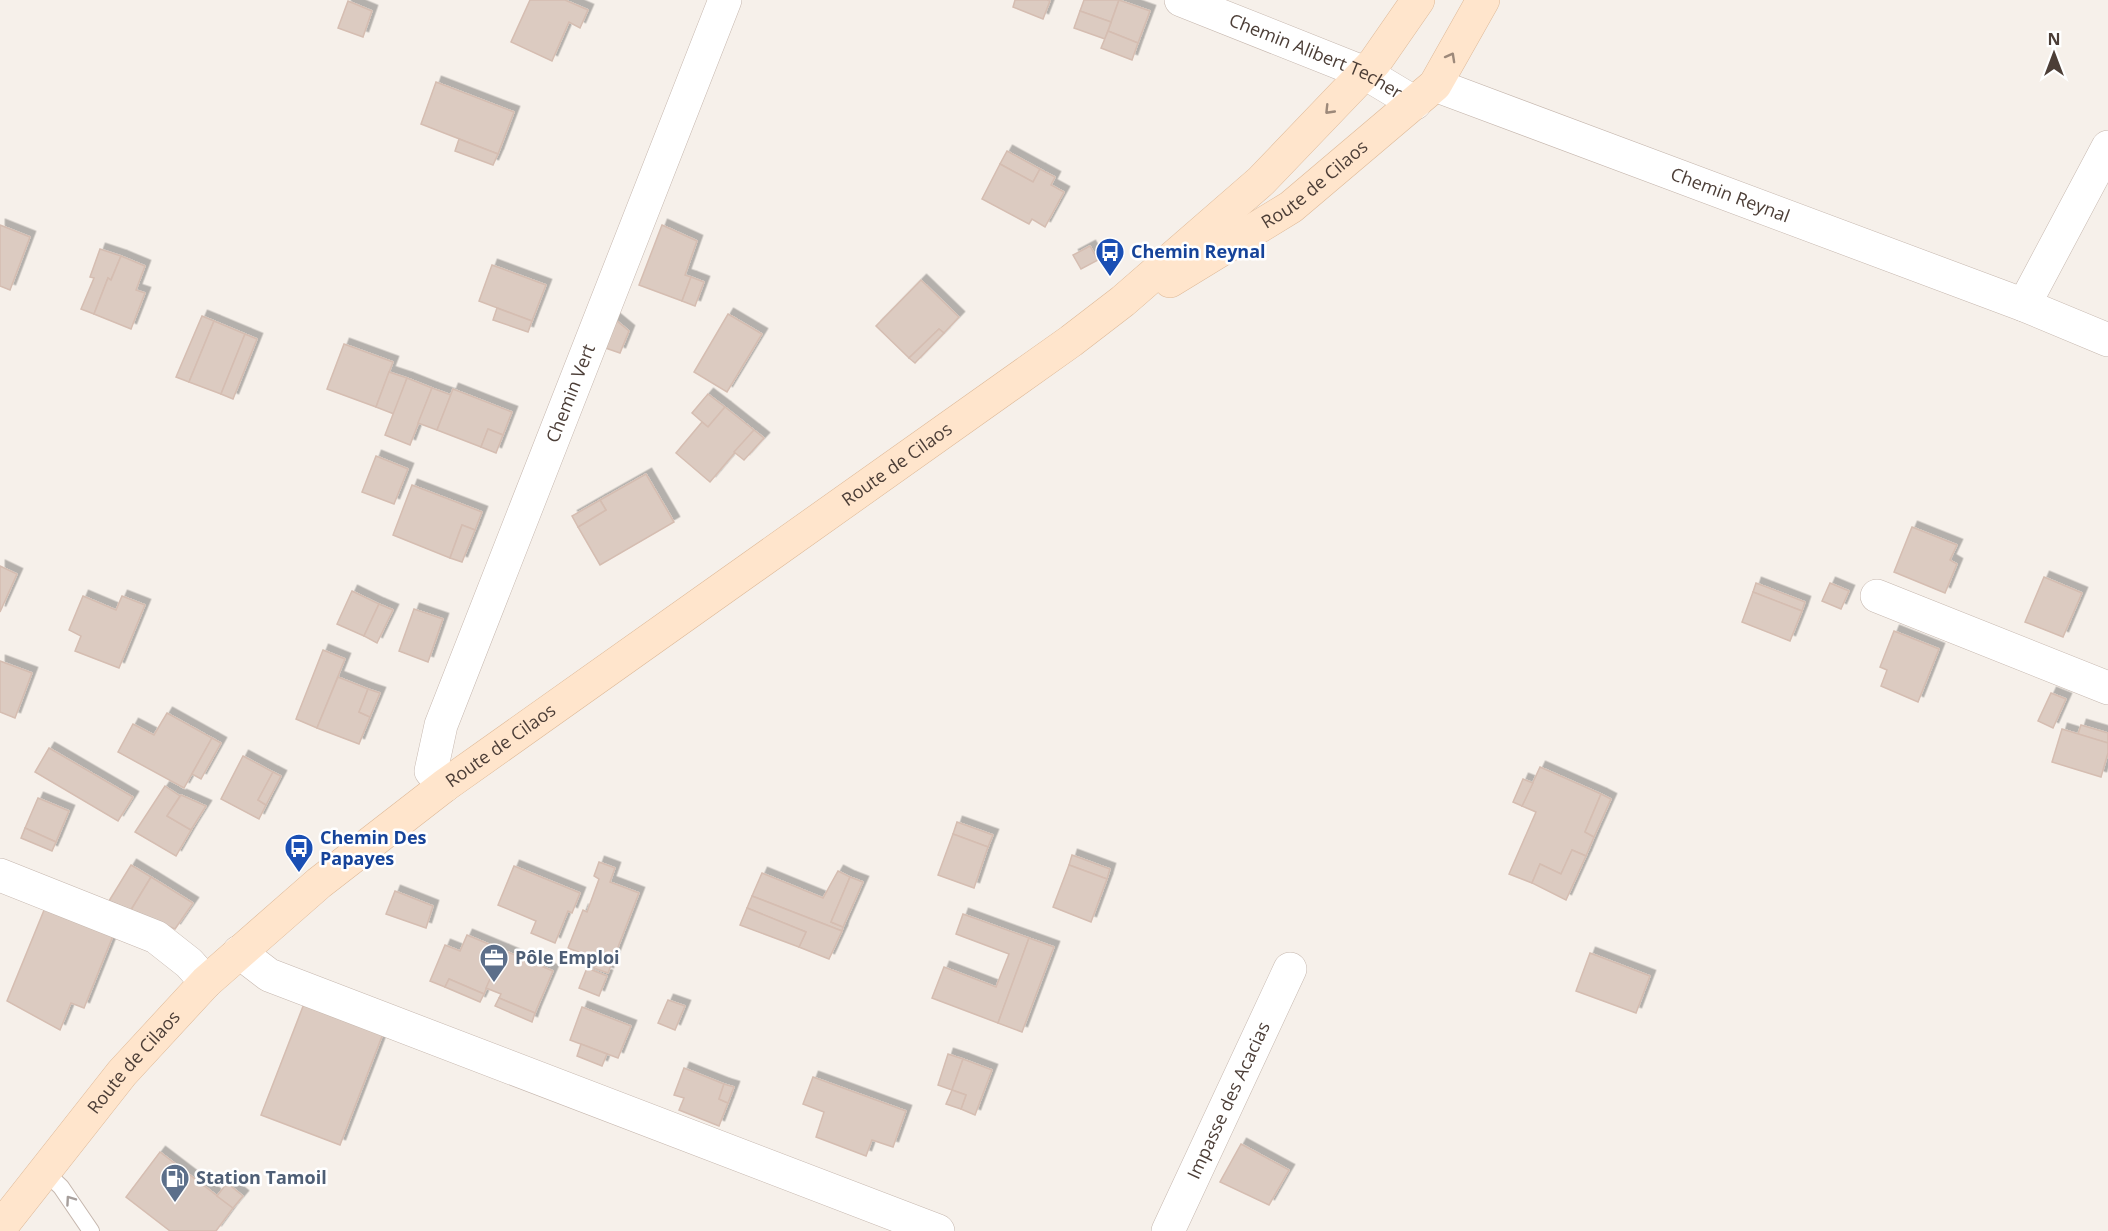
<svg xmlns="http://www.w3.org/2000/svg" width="2108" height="1231" font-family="'Open Sans',sans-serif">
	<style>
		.building { fill: #dccbc1; stroke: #d5bdb1; stroke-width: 1.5; filter: url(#shadow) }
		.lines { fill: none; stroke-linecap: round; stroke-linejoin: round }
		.service-casing { stroke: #c6b7ae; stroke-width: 18 }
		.minor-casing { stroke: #c6b7ae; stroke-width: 34 }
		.secondary-casing { stroke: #deb998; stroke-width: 34 }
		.service { stroke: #fff; stroke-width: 16 }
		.minor { stroke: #fff; stroke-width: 33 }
		.secondary { stroke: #ffe5cc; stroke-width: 33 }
		.oneway { stroke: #9d897a }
		.oneway2 { stroke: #a69e9b }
		.labels { text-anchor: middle; stroke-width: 5; stroke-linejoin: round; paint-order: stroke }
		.street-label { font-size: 18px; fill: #4c3e37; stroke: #fff }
		.transit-label { font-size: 18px; font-weight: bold; fill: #164399; stroke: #fff; text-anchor: start }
		.service-label { font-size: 18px; font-weight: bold; fill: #4e5e75; stroke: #fff; text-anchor: start }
	</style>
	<defs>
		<filter id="shadow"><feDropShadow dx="5.5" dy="-5.5" stdDeviation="0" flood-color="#0004"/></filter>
	</defs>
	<rect width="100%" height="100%" fill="#f6f0ea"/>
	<g class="building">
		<polygon points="530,0 565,0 588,10 580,28 569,22 552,61 511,42"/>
		<polygon points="1015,0 1047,0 1050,1 1043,19 1013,7"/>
		<polygon points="1084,0 1119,0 1111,22 1080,11"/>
		<polygon points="1119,0 1150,11 1138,43 1108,31"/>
		<polygon points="348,1 372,11 363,37 338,28"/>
		<polygon points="1080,11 1111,22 1105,39 1074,28"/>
		<polygon points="1108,31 1138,43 1132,60 1101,48"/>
		<polygon points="436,82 514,112 498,154 421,124"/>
		<polygon points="459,139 498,154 493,165 455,151"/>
		<polygon points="1007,151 1040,169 1033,182 1000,164"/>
		<polygon points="1000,164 1033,182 1040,169 1055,177 1051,185 1064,192 1045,227 1032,219 1029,224 982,199"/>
		<polygon points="0,225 30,237 10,290 0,286"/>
		<polygon points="662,225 697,241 685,275 691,277 682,301 639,285"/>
		<polygon points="1090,246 1098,260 1081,269 1073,255"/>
		<polygon points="100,249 121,256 111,280 108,278 94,314 81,309 94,278 90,277"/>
		<polygon points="121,256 145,266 136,290 145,293 131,329 94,314 108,278 111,280"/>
		<polygon points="492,265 546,285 532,321 479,301"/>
		<polygon points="691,277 704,282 695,306 682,301"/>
		<polygon points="921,280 959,317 944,333 939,329 909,358 876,326"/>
		<polygon points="497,308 532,321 528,332 493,320"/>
		<polygon points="605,311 629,331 620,353 591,343"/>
		<polygon points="728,314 762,334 727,392 694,372"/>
		<polygon points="202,316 214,321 189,382 176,377"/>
		<polygon points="214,321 245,334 221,394 189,382"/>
		<polygon points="939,329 944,333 915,363 909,358"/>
		<polygon points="245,334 257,339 233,399 221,394"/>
		<polygon points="344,344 393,362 376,407 327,389"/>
		<polygon points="389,372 407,378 394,414 376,407"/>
		<polygon points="407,378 432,388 410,445 385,435"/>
		<polygon points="432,388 451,395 437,430 418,423"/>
		<polygon points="453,389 512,412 503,435 488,429 481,447 437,430"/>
		<polygon points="708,394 725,407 708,427 692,413"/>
		<polygon points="725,407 754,430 710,482 676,453 702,422 708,427"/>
		<polygon points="488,429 503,435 496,453 481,447"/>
		<polygon points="754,430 764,438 744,460 734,452"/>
		<polygon points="376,456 408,469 394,504 362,492"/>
		<polygon points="646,474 674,522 600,565 578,527 606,510 600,500"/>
		<polygon points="412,485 482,512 475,530 462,525 450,558 393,535"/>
		<polygon points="600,500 606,510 578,527 572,516"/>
		<polygon points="462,525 475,530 462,562 450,558"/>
		<polygon points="1912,527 1957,545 1950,560 1957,564 1945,593 1894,572"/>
		<polygon points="0,566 17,574 0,612"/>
		<polygon points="2044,577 2082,593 2063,637 2025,622"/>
		<polygon points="1756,583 1805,602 1802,611 1753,592"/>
		<polygon points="1830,583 1849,591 1841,609 1822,601"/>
		<polygon points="352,591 379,604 364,636 337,624"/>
		<polygon points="1753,592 1802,611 1790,641 1742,622"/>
		<polygon points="83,596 116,610 122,596 145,605 119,668 75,651 81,636 69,630"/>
		<polygon points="379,604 393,610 377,643 364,636"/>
		<polygon points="414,609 443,619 428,662 399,651"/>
		<polygon points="1894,631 1939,649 1918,702 1881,686 1887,670 1880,667"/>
		<polygon points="323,650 345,659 317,728 296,719"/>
		<polygon points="0,661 32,673 15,718 0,712"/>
		<polygon points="338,677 368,689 359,712 370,717 359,744 317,728"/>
		<polygon points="368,689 380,693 370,717 359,712"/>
		<polygon points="2051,693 2066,699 2053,728 2038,721"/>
		<polygon points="167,713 212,738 184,788 118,752 133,724 154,735"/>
		<polygon points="2081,725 2108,733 2108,743 2078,734"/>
		<polygon points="2062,729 2108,743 2108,753 2101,777 2052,762"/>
		<polygon points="212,738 221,743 201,779 192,774"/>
		<polygon points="49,748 133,797 118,821 35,772"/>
		<polygon points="243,756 273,772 258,800 266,805 259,819 221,799"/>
		<polygon points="1540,767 1601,794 1585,832 1594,837 1586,856 1572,850 1561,874 1540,864 1532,883 1509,874 1536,812 1522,806"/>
		<polygon points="273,772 281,776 266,805 258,800"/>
		<polygon points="1523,779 1533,783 1522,806 1513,802"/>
		<polygon points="165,786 180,796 167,816 191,830 176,856 135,832"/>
		<polygon points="1601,794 1611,799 1594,837 1585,832"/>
		<polygon points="181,795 206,806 191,830 167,816"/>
		<polygon points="38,798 69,811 56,842 25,828"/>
		<polygon points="957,822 993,835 988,847 953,834"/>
		<polygon points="25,828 56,842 52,851 21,838"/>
		<polygon points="953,834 988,847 974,888 938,875"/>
		<polygon points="1572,850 1586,856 1566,900 1532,883 1540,864 1561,874"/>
		<polygon points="1072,855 1110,869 1107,879 1069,865"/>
		<polygon points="599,862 615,868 610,882 639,893 608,973 594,968 597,959 568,948 583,910 587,912 599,879 594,876"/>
		<polygon points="131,865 151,877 131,910 109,901"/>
		<polygon points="1069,865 1107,879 1091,922 1053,907"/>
		<polygon points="514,866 580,893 572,913 568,911 555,943 531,933 536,921 498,905"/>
		<polygon points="838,871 850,877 831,922 843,927 842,931 752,896 762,873 823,898"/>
		<polygon points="151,877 193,903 175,929 131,910"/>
		<polygon points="850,877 863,882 843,927 831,922"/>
		<polygon points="395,891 433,906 426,928 386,914"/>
		<polygon points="752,896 842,931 829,959 799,947 806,932 747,908"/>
		<polygon points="49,898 117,926 84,1008 71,1003 60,1030 7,1001"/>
		<polygon points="747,908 806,932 799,947 740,925"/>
		<polygon points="963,914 1029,938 998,1023 932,998 944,967 996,987 1009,954 956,934"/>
		<polygon points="467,935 503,950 484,994 449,979 445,987 430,981 445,945 460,951"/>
		<polygon points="1029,938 1054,947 1022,1032 998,1023"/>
		<polygon points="503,950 553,971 535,1013 499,998 501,994 486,988"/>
		<polygon points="1590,953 1650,976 1636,1013 1576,991"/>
		<polygon points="587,968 607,976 599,996 579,988"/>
		<polygon points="449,979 484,994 480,1002 445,987"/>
		<polygon points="307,996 386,1026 340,1145 261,1115"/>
		<polygon points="499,998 535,1013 532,1022 495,1006"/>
		<polygon points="668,1000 685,1006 675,1030 658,1023"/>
		<polygon points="582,1007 631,1026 618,1058 570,1040"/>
		<polygon points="581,1044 607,1054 602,1066 577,1056"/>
		<polygon points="948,1054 963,1059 952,1090 938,1085"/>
		<polygon points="963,1059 992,1070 975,1115 961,1109 966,1095 952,1090"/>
		<polygon points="684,1068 724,1084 719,1099 728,1103 719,1126 679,1110 684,1098 674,1095"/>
		<polygon points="813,1077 906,1111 893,1147 872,1140 866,1156 816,1137 824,1112 803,1104"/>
		<polygon points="724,1084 734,1087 728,1103 719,1099"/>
		<polygon points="952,1090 966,1095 961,1109 946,1104"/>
		<polygon points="1241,1144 1289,1170 1269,1205 1220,1182"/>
		<polygon points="160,1152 233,1208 216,1231 170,1231 126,1197"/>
		<polygon points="227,1183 243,1196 233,1208 217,1196"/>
	</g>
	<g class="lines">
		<g class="service-casing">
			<polyline id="service" points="44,1171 61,1187 91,1231"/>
		</g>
		<g class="minor-casing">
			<g id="minor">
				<path id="s1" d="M1181 0 1365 73 1415 103"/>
				<path id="s2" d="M1435 85 2024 305 2108 340"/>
				<polyline points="2024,305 2108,147"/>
				<polyline points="1877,596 2108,688"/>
				<path id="s3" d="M444 786 431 771 441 725 725 0"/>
				<polyline points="0,875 156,937 189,963 206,982"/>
				<polyline points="239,952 269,975 938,1231"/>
				<path id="s4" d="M1168 1231 1290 969"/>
			</g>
		</g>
		<g class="secondary-casing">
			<g id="secondary">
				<path id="s5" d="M1170 281 1291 207 1435 85 1483 0"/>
				<path id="s6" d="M0 1228 122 1073 206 982 319 883 444 786 1071 341 1123 301 1261 181 1375 62 1418 0"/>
			</g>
		</g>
		<use href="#service" class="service"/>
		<use href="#minor" class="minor"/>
		<use href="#secondary" class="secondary"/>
	</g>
	<defs><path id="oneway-chevron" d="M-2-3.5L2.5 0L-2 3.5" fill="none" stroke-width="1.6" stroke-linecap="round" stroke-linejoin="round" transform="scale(1.5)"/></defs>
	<g class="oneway">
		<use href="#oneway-chevron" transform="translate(1451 57) rotate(-61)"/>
		<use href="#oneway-chevron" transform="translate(1329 110) rotate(134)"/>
	</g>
	<use class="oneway2" href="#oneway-chevron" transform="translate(70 1200) rotate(-125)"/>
	<defs>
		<g id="bus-pin" transform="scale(1.5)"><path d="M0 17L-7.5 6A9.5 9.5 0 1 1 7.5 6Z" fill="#1a4fb4" stroke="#fff"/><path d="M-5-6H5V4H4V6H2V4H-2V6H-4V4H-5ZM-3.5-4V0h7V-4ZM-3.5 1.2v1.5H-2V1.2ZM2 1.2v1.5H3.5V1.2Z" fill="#fff"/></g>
		<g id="office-pin" transform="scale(1.5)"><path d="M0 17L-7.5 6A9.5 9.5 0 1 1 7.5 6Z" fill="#5c6f8a" stroke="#fff"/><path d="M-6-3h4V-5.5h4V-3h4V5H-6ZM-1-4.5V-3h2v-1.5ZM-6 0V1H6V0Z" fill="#fff"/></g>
		<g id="fuel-pin" transform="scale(1.5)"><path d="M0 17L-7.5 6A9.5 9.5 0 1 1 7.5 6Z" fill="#5c6f8a" stroke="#fff"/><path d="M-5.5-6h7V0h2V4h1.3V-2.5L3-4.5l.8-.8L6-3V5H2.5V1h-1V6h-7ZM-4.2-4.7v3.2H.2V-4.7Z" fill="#fff"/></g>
	</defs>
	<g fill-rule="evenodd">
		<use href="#bus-pin" x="1110" y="252"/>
		<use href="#bus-pin" x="299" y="848"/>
		<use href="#office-pin" x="494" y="958"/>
		<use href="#fuel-pin" x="175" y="1178"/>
	</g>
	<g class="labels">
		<g class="street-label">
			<text dy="6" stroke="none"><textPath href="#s1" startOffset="146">Chemin Alibert Techer</textPath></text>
			<text dy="6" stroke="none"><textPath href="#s5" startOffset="174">Route de Cilaos</textPath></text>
			<text dy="6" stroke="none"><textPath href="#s2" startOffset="315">Chemin Reynal</textPath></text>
			<text dy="6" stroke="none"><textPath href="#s3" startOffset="423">Chemin Vert</textPath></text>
			<text dy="6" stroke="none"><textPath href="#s6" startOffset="1185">Route de Cilaos</textPath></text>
			<text dy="6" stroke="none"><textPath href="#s6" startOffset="699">Route de Cilaos</textPath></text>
			<text dy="6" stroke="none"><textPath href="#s6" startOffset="213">Route de Cilaos</textPath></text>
			<text dy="6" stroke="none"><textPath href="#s4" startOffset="144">Impasse des Acacias</textPath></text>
		</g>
		<g class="transit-label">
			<text x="1131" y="258">Chemin Reynal</text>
			<text x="320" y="844">Chemin Des<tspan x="320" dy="21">Papayes</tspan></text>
		</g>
		<g class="service-label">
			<text x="515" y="964">Pôle Emploi</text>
			<text x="196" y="1184">Station Tamoil</text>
		</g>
	</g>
	<g transform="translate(2054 54)" stroke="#ffffff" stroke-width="4.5" paint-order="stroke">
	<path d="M0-4.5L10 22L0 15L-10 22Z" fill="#4c3e37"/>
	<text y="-9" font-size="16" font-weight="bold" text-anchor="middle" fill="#4c3e37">N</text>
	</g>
</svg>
